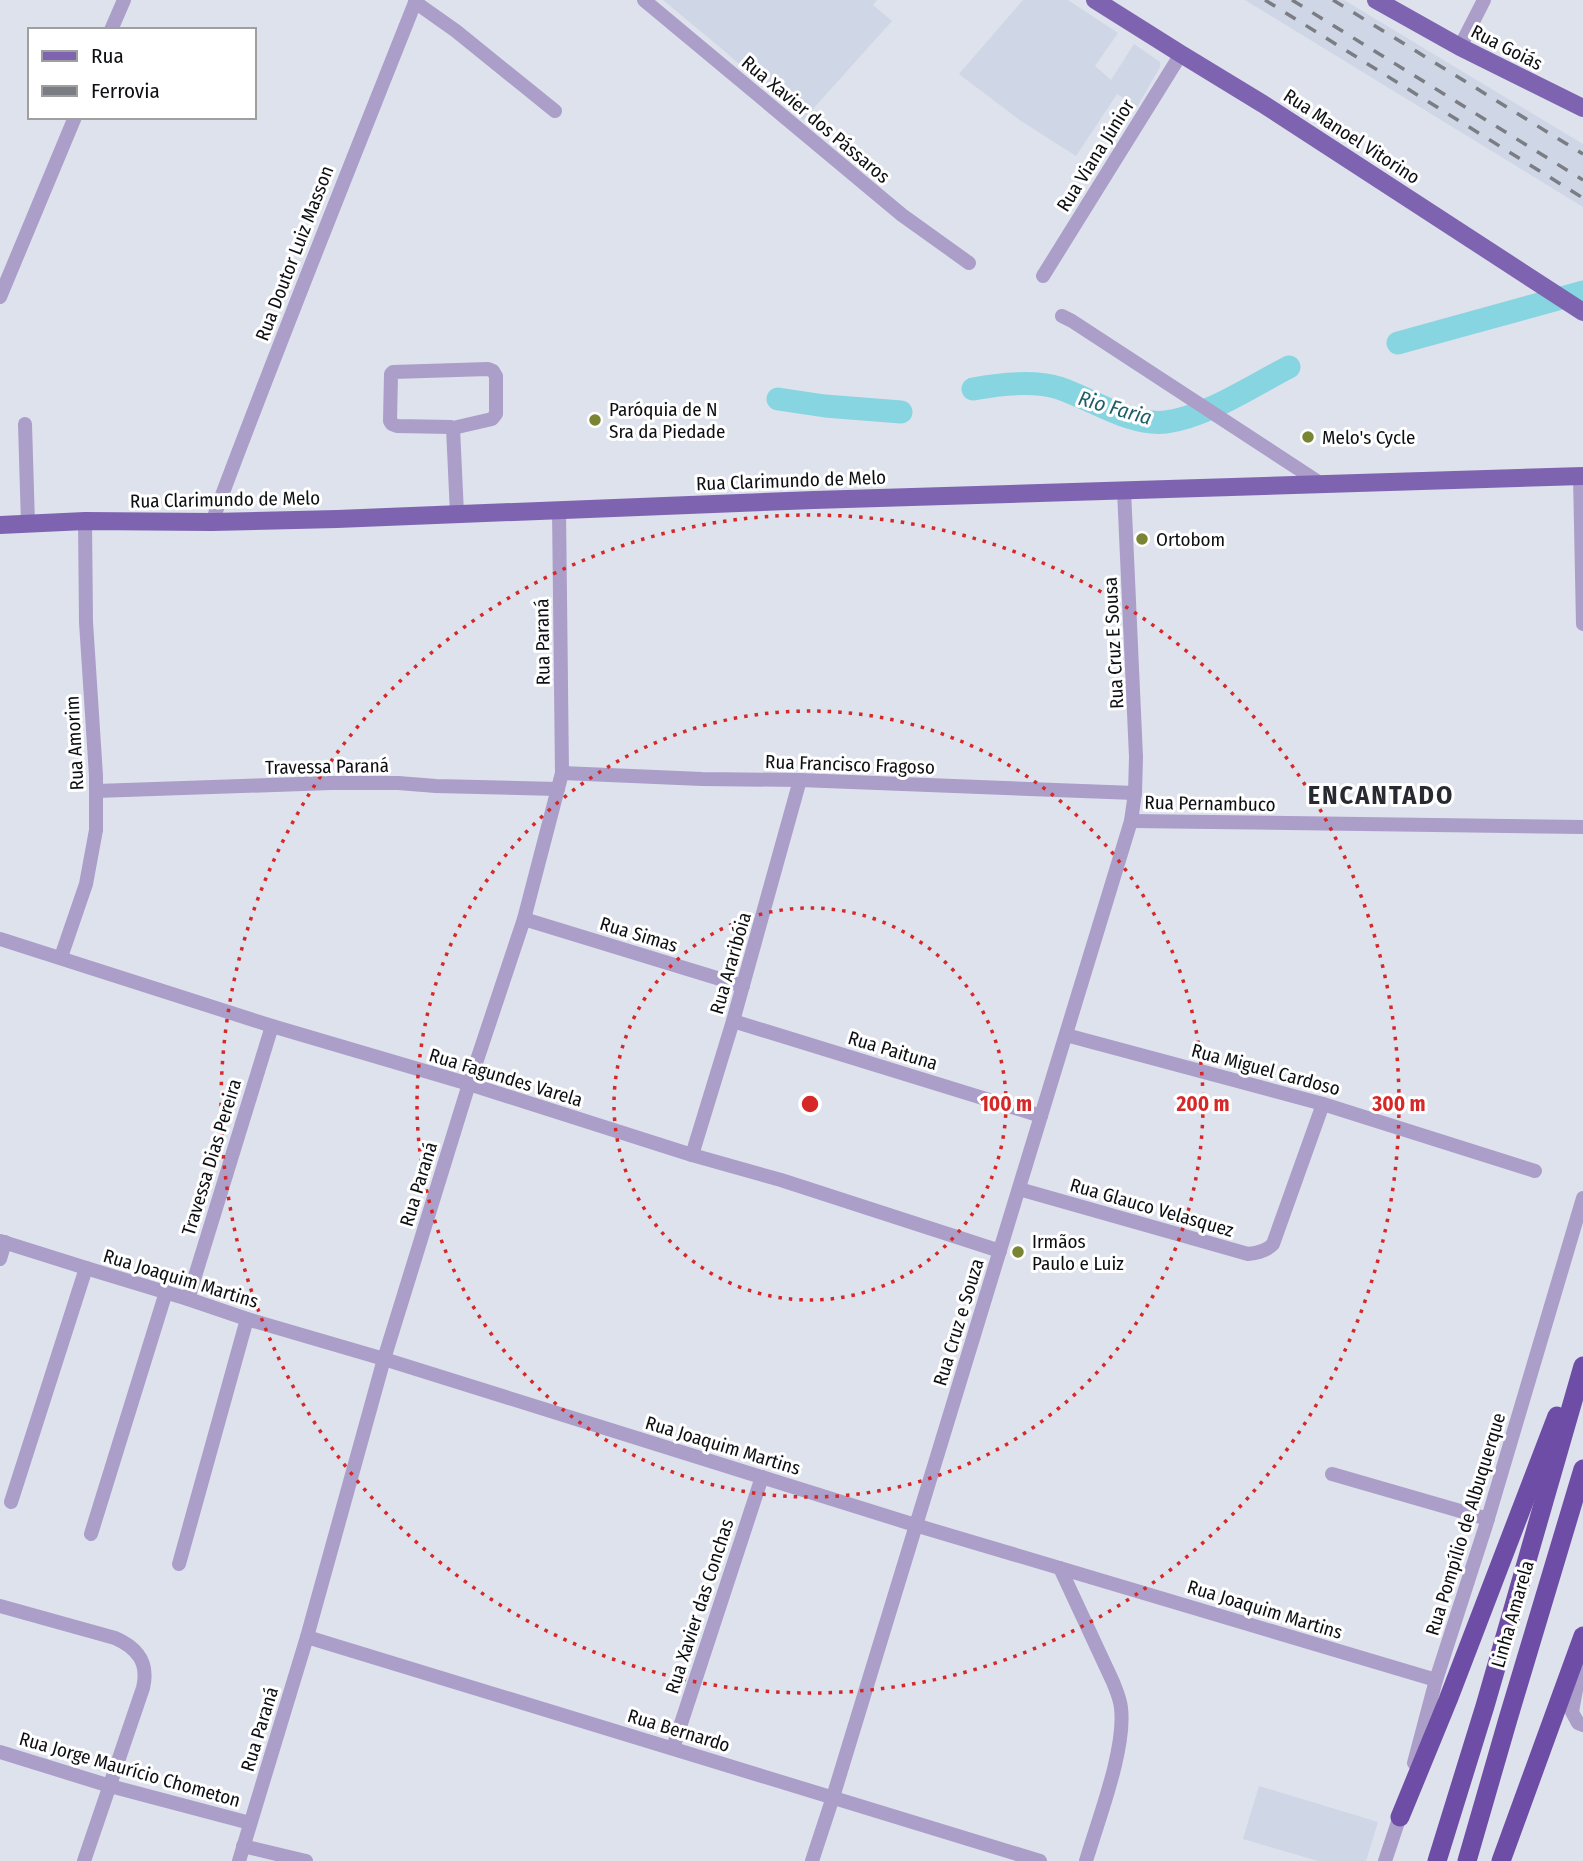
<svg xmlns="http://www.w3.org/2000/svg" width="1583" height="1861" font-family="'Fira Sans Condensed',sans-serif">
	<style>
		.built { fill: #cfd6e6 }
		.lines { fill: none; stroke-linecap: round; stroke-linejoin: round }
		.river { stroke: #87d5e1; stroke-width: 23 }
		.minor { stroke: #ab9ec9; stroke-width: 14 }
		.major { stroke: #7e64b0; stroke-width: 18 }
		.highway { stroke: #6e4da6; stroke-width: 19 }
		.rail { stroke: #7b7d84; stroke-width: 3.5; stroke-dasharray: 12 12; stroke-linecap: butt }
		.ring { fill: none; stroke: #d62828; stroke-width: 3.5; stroke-dasharray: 3.5 7 }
		.poi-dot { fill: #798533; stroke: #fff; stroke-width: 2.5 }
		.labels { text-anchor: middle; stroke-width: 6; stroke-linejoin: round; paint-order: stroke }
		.street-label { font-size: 19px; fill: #0e0f12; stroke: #fff }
		.poi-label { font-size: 19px; fill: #0e0f12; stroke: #fff; text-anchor: start }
		.water-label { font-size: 21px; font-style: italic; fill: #1d5e67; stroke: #fff }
		.district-label { font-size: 26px; font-weight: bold; letter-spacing: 2px; fill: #272a31; stroke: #fff }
		.centre { fill: #d62828; stroke: #fff; stroke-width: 3.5 }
		.ring-label { font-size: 21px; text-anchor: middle; font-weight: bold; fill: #d62828; stroke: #fff; stroke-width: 6; stroke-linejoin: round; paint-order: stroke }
	</style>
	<rect width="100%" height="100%" fill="#dee2ec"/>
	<g class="built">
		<polygon points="663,0 877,0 873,5 892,21 803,120 722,49"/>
		<polygon points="1023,0 1068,0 1118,33 1095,66 1111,80 1134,44 1160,62 1160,67 1137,107 1117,94 1076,156 1021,121 959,74"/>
		<polygon points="1245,0 1344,0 1583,144 1583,207"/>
		<polygon points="1259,1786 1378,1822 1366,1861 1318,1861 1243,1839"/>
	</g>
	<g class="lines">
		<g class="river">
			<polyline points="1398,343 1583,292"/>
			<path d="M973 389C1000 384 1033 380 1059 388 1092 399 1130 426 1166 422 1206 417 1254 385 1289 367"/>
			<polyline points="778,399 825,406 901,412"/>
		</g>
		<g class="minor">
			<polyline points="644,0 902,215 969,263"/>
			<polyline points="415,2 456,31 555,111"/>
			<polyline points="111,30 124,0"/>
			<polyline points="1460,47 1484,0"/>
			<polyline points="1043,276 1181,54"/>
			<polyline points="0,297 75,117"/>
			<polyline points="1062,316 1072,321 1320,483"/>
			<polygon points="488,369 493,371 496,376 496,414 492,419 453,428 451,427 397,426 392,424 390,421 391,374 393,372"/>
			<polyline points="25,424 28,524"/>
			<polyline points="453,428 457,514"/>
			<polyline points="1580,476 1583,624"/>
			<path d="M212 522C277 347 347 174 416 0"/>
			<polyline points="562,773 702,779 800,780 1135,793"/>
			<polyline points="96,791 331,783 398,783 436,786 558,789"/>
			<polyline points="1131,821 1583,827"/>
			<polyline points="524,919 743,986"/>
			<polyline points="0,939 272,1026 469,1084 692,1155 781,1180 1000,1251"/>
			<polyline points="61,957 86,884 96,830 96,776 86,622 85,521"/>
			<polyline points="733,1021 1041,1116"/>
			<polyline points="1066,1035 1323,1104 1535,1171"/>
			<polyline points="692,1155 733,1021 800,780"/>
			<path d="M1019 1189 1248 1254C1257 1253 1267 1251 1273 1244L1323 1104"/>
			<polyline points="0,1241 86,1268 188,1299 247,1319 384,1359 915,1525 1436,1680"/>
			<polyline points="0,1259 5,1242"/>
			<polyline points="188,1299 272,1026"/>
			<polyline points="1332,1474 1488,1519"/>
			<polyline points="11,1502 86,1268"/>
			<polyline points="91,1534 166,1292"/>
			<polyline points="179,1564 247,1319"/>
			<path d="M1060 1568 1113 1682C1116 1690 1120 1698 1121 1708 1126 1749 1098 1820 1086 1861"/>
			<path d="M0 1606 115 1638C138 1648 149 1663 143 1688L84 1861"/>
			<polyline points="307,1637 1040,1861"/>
			<polyline points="1581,1662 1572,1712 1578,1723 1583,1725"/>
			<polyline points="673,1748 762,1477"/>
			<polyline points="0,1752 110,1786 250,1823"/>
			<polyline points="1414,1763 1436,1680 1486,1525 1583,1198"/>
			<polyline points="243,1846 306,1861"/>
			<polyline points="239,1861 307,1637 384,1359 469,1084 524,919 562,773 559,509"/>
			<polyline points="812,1861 833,1797 1131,821 1135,793 1136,757 1124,490"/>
			<polyline points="1385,1861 1402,1810"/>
		</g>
		<g class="major">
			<polyline points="1095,0 1181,54 1263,104 1583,312"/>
			<polyline points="1376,0 1460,47 1583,108"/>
			<polyline points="0,525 85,521 212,522 337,519 814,500 1583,476"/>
		</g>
		<g class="highway">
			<polyline points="1400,1817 1448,1700 1557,1416"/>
			<polyline points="1437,1861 1485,1706 1583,1366"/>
			<polyline points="1467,1861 1508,1719 1583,1469"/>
			<polyline points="1501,1861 1583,1636"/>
		</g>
		<g class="rail">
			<polyline points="1265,0 1583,198"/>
			<polyline points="1292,0 1583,180"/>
			<polyline points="1333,0 1583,154"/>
		</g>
	</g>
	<g class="ring">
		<circle cx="810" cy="1104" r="196"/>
		<circle cx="810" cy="1104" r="393"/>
		<circle cx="810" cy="1104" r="589"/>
	</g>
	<g class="poi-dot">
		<circle cx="595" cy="420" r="7"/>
		<circle cx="1308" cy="437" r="7"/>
		<circle cx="1142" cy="539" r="7"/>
		<circle cx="1018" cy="1252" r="7"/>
	</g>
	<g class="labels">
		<g class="street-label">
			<text transform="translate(1507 47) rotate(27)" y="7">Rua Goiás</text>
			<text transform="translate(816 119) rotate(40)" y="7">Rua Xavier dos Pássaros</text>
			<text transform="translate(1352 136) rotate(33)" y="7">Rua Manoel Vitorino</text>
			<text transform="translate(1095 155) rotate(-58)" y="7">Rua Viana Júnior</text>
			<text transform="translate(294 253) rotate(-69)" y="7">Rua Doutor Luiz Masson</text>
			<text transform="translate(791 480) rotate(-2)" y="7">Rua Clarimundo de Melo</text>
			<text transform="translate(225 499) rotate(-1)" y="7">Rua Clarimundo de Melo</text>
			<text transform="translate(542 642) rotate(-91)" y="7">Rua Paraná</text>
			<text transform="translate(1113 643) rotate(-93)" y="7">Rua Cruz E Sousa</text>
			<text transform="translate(74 743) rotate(-93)" y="7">Rua Amorim</text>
			<text transform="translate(850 764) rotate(2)" y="7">Rua Francisco Fragoso</text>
			<text transform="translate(327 766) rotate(-1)" y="7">Travessa Paraná</text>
			<text transform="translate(1210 803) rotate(1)" y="7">Rua Pernambuco</text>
			<text transform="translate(639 934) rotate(17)" y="7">Rua Simas</text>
			<text transform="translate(730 963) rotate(-74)" y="7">Rua Araribóia</text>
			<text transform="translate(893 1050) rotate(17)" y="7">Rua Paituna</text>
			<text transform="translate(1266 1069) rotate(15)" y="7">Rua Miguel Cardoso</text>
			<text transform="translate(506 1077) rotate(17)" y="7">Rua Fagundes Varela</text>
			<text transform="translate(211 1157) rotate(-73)" y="7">Travessa Dias Pereira</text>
			<text transform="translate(418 1184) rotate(-73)" y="7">Rua Paraná</text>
			<text transform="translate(1152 1207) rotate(16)" y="7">Rua Glauco Velasquez</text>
			<text transform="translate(181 1278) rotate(17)" y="7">Rua Joaquim Martins</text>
			<text transform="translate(958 1322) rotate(-73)" y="7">Rua Cruz e Souza</text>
			<text transform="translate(723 1445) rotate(17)" y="7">Rua Joaquim Martins</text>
			<text transform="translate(1465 1524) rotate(-73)" y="7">Rua Pompílio de Albuquerque</text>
			<text transform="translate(699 1606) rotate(-72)" y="7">Rua Xavier das Conchas</text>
			<text transform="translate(1265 1609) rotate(17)" y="7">Rua Joaquim Martins</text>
			<text transform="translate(1512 1614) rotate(-74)" y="7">Linha Amarela</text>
			<text transform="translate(259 1729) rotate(-73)" y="7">Rua Paraná</text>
			<text transform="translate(679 1730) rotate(17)" y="7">Rua Bernardo</text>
			<text transform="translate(130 1769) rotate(16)" y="7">Rua Jorge Maurício Chometon</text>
		</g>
		<g class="poi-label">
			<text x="609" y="416">Paróquia de N<tspan x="609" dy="22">Sra da Piedade</tspan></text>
			<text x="1322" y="444">Melo's Cycle</text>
			<text x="1156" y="546">Ortobom</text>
			<text x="1032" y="1248">Irmãos<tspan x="1032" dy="22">Paulo e Luiz</tspan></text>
		</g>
		<g class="water-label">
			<text transform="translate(1115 408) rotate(16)" y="7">Rio Faria</text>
		</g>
		<g class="district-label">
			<text x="1381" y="804">ENCANTADO</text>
		</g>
	</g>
	<circle cx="810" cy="1104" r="10" class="centre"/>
	<g class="ring-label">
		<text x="1006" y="1111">100 m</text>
		<text x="1203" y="1111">200 m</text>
		<text x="1399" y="1111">300 m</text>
	</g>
	<rect x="28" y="28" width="228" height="91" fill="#ffffff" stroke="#9f9fa0" stroke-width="2"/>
	<rect x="42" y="51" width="35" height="10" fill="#7e64b0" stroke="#9f9fa0" stroke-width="2"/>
	<text x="91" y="63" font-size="21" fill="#0e0f12">Rua</text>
	<rect x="42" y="86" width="35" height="10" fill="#7b7d84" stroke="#9f9fa0" stroke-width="2"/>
	<text x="91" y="98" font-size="21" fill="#0e0f12">Ferrovia</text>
</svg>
